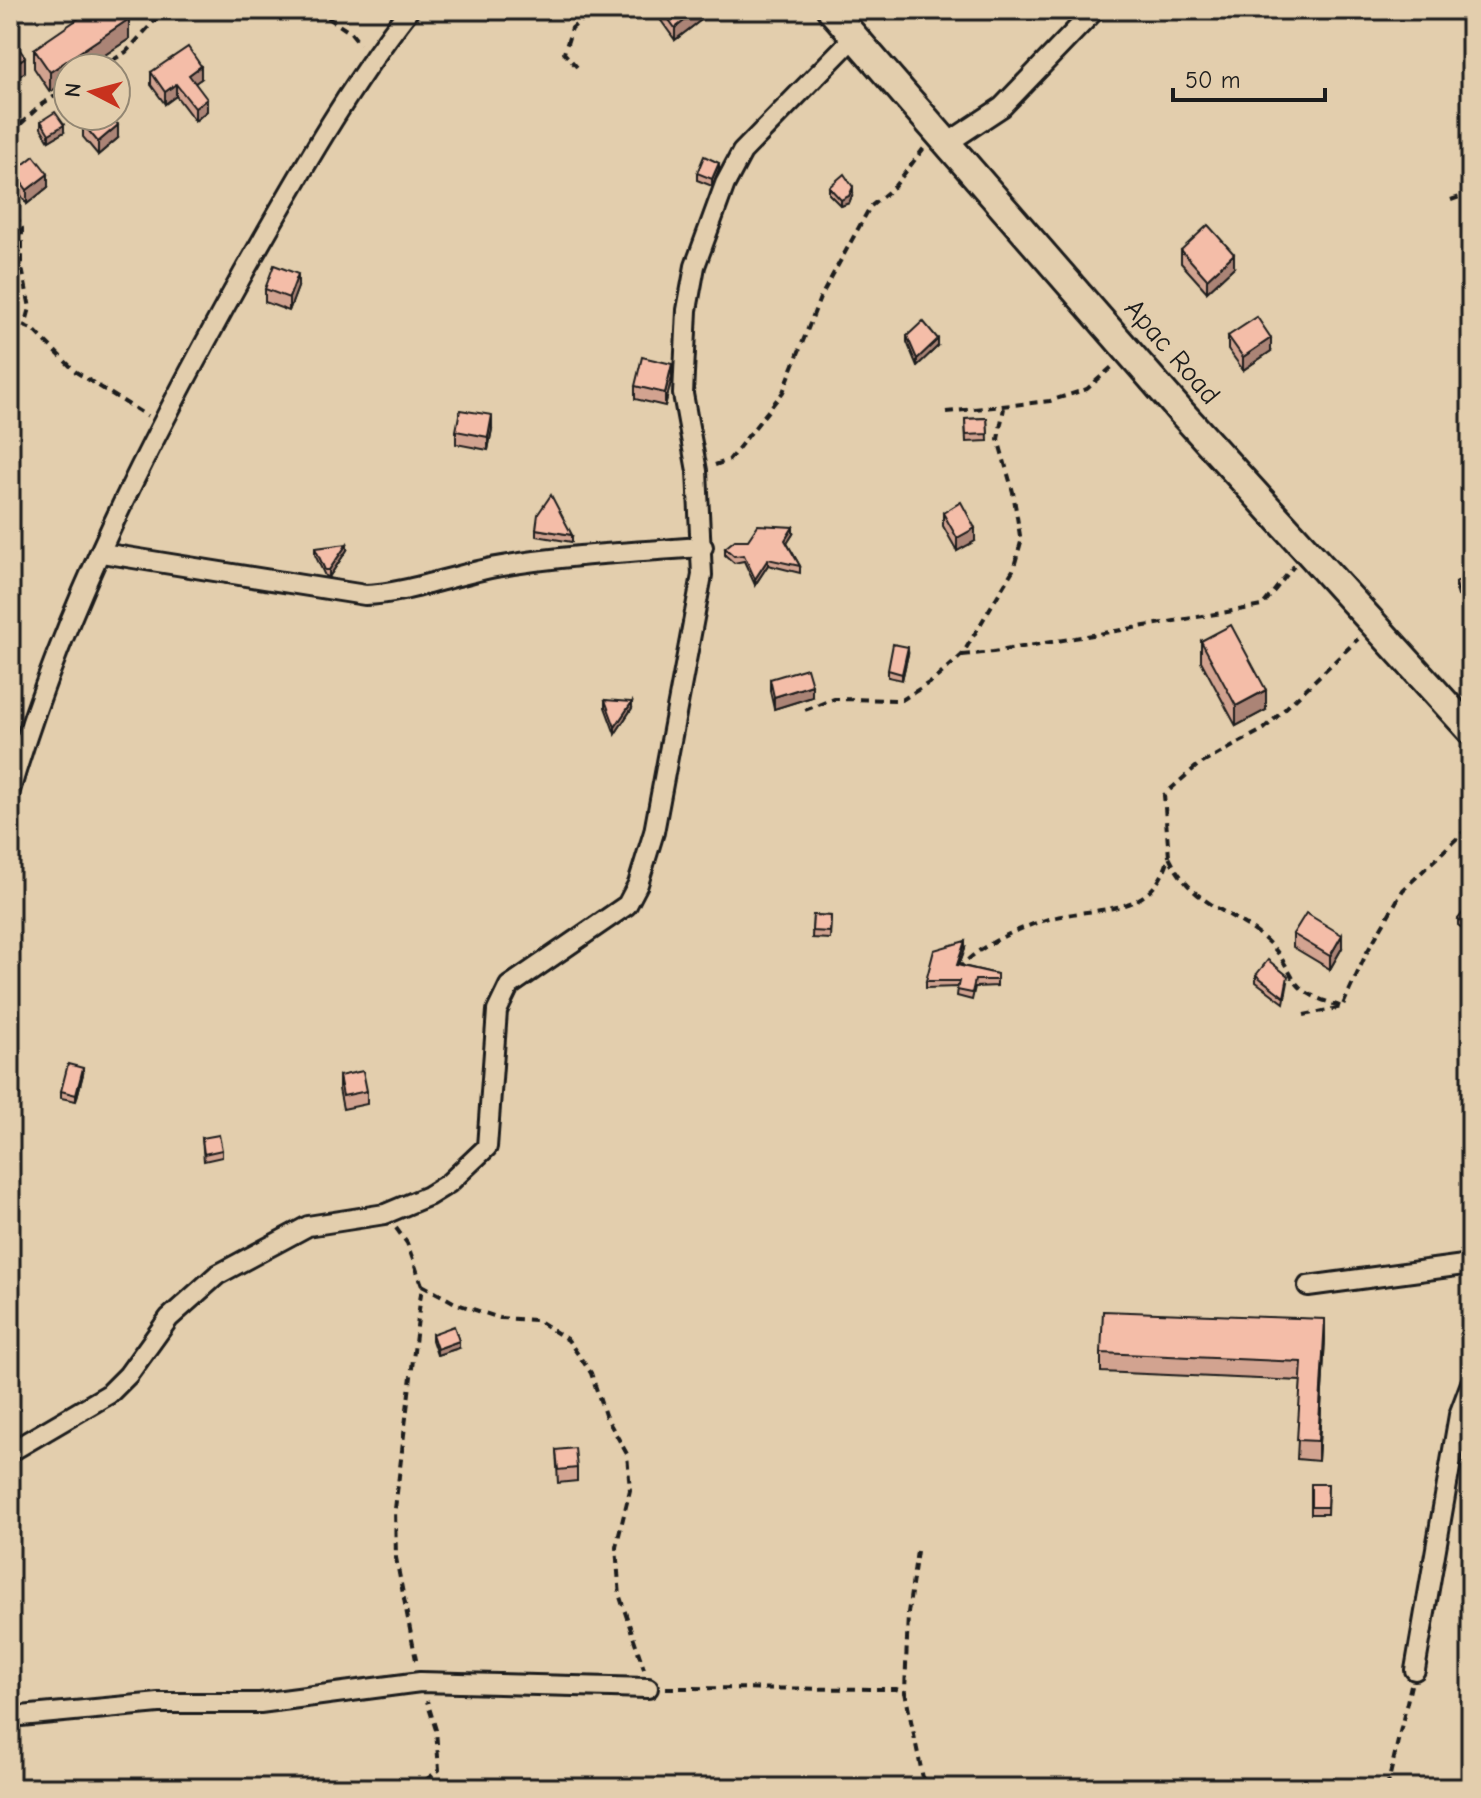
<svg xmlns="http://www.w3.org/2000/svg" width="1481" height="1798" font-family="'Comic Neue',sans-serif">
	<style>
		.lines { fill: none; stroke-linecap: round; stroke-linejoin: round }
		.street-casing { stroke: #1c1c1c; stroke-width: 24 }
		.secondary-casing { stroke: #1c1c1c; stroke-width: 32 }
		.path { stroke: #1c1c1c; stroke-width: 4; stroke-dasharray: 8 6; stroke-linecap: butt }
		.street { stroke: #e3cead; stroke-width: 18 }
		.secondary { stroke: #e3cead; stroke-width: 26 }
		.wall { fill: #d2a390; stroke: #1c1c1c; stroke-width: 2 }
		.shaded-wall { fill: #ab8476; stroke: #1c1c1c; stroke-width: 2 }
		.building { fill: #f4bda8; stroke: #1c1c1c; stroke-width: 2 }
		.labels { text-anchor: middle; stroke-width: 6; stroke-linejoin: round; paint-order: stroke }
		.street-label { font-size: 28px; fill: #1c1c1c; stroke: #e3cead }
	</style>
	<rect width="100%" height="100%" fill="#e3cead"/>
	<filter id="ink" filterUnits="userSpaceOnUse"><feTurbulence type="fractalNoise" baseFrequency=".0125" numOctaves="2"/><feDisplacementMap in="SourceGraphic" scale="16" xChannelSelector="R" yChannelSelector="G"/><feConvolveMatrix kernelMatrix="1 2 1 2 8 2 1 2 1" color-interpolation-filters="sRGB"/></filter>
	<g filter="url(#ink)">
		<g class="lines">
			<g class="street-casing">
				<g id="street">
					<polyline points="949,142 1002,107 1095,10"/>
					<path d="M102 553 365 595C405 594 454 575 496 567 564 555 634 552 703 547"/>
					<path d="M10 791C63 609 152 437 244 272 295 182 346 91 409 10"/>
					<polyline points="1308,1286 1471,1264"/>
					<polyline points="10,1452 109,1394 128,1375 169,1318 217,1275 308,1226 385,1214 428,1196 449,1183 487,1147 497,1011 509,986 627,905 638,884 654,832 702,575 697,471 683,394 687,310 695,266 725,184 742,152 854,37"/>
					<polyline points="1415,1670 1459,1415 1471,1383"/>
					<polyline points="10,1717 159,1703 260,1703 420,1682 648,1688"/>
				</g>
			</g>
			<g class="secondary-casing">
				<polyline id="secondary" points="831,10 1181,412 1471,731"/>
			</g>
			<g class="path">
				<polyline points="148,10 156,19 169,10"/>
				<polyline points="316,10 351,33 360,44"/>
				<polyline points="577,67 564,53 572,28 595,10"/>
				<polyline points="100,68 126,52 156,19"/>
				<polyline points="10,134 42,104 68,88"/>
				<polyline points="1451,200 1471,193"/>
				<polyline points="10,202 22,228 22,268 30,308 25,326"/>
				<polyline points="10,320 34,330 76,372 147,416"/>
				<polyline points="946,412 1050,401 1087,389 1114,365"/>
				<polyline points="715,465 729,460 783,392 820,298 870,207 894,187 924,148"/>
				<polyline points="962,655 993,652 1262,606 1294,566"/>
				<polyline points="805,710 834,699 902,700 935,679 962,655 1013,570 1021,542 1013,492 998,439 1004,408"/>
				<polyline points="1169,857 1164,795 1197,766 1264,729 1358,639"/>
				<path d="M958 970C978 945 1019 928 1049 919 1098 905 1152 919 1169 857 1195 910 1233 908 1271 945 1282 956 1286 967 1294 980 1304 996 1326 1001 1342 1007"/>
				<polyline points="1304,1015 1342,1007 1367,952 1403,890 1471,825"/>
				<polyline points="396,1228 407,1243 422,1285 395,1509 396,1558 417,1665"/>
				<polyline points="422,1285 457,1304 500,1318 537,1320 568,1340 591,1373 605,1415 627,1454 630,1490 616,1547 620,1597 644,1669"/>
				<polyline points="917,1551 908,1613 905,1692 923,1778 928,1788"/>
				<polyline points="666,1688 896,1689 905,1692"/>
				<polyline points="415,1788 439,1770 436,1730 427,1701"/>
				<polyline points="1387,1788 1411,1685"/>
			</g>
			<use href="#street" class="street"/>
			<use href="#secondary" class="secondary"/>
		</g>
		<g class="wall">
			<polygon points="657,10 714,10 675,40 657,15"/>
			<polygon points="129,39 85,68 68,68 50,92 34,68 34,49"/>
			<polygon points="151,72 201,79 195,83 207,111 195,121 176,96 165,104 151,85"/>
			<polygon points="41,121 64,132 49,141 41,128"/>
			<polygon points="83,124 118,138 98,155 83,137"/>
			<polygon points="719,169 712,186 697,180 697,173"/>
			<polygon points="14,172 48,187 27,204 14,185"/>
			<polygon points="829,187 853,193 849,203 841,206 829,194"/>
			<polygon points="1181,250 1234,267 1207,292 1181,263"/>
			<polygon points="298,287 289,311 265,302 265,289"/>
			<polygon points="907,336 938,346 917,366 907,342"/>
			<polygon points="1228,336 1271,351 1243,370 1228,349"/>
			<polygon points="672,377 665,406 635,399 635,386"/>
			<polygon points="987,418 988,441 966,442 965,419"/>
			<polygon points="492,429 488,450 456,444 456,431"/>
			<polygon points="943,513 975,541 957,551 943,526"/>
			<polygon points="536,529 572,535 572,542 536,536"/>
			<polygon points="793,534 787,543 800,566 800,573 768,565 755,585 744,561 734,563 725,555 725,548 748,540"/>
			<polygon points="315,548 347,550 329,577 325,576 315,555"/>
			<polygon points="1471,581 1470,599 1464,599 1458,596 1456,589 1456,583"/>
			<polygon points="1201,641 1266,710 1236,726 1201,661"/>
			<polygon points="908,654 902,680 888,677 888,670"/>
			<polygon points="770,679 812,697 774,709 770,691"/>
			<polygon points="605,700 632,708 615,734 605,707"/>
			<polygon points="1471,908 1471,935 1458,925 1458,919"/>
			<polygon points="813,915 831,916 830,939 812,938"/>
			<polygon points="1293,934 1342,948 1330,969 1293,947"/>
			<polygon points="965,948 959,965 997,974 997,986 975,987 972,1000 957,996 958,987 926,988 926,981"/>
			<polygon points="1256,975 1288,982 1284,1003 1256,982"/>
			<polygon points="83,1074 76,1101 61,1098 61,1091"/>
			<polygon points="339,1076 367,1091 367,1104 343,1109 339,1089"/>
			<polygon points="202,1138 222,1150 222,1157 204,1161"/>
			<polygon points="432,1334 459,1348 437,1355 432,1340"/>
			<polygon points="1325,1338 1318,1461 1297,1459 1301,1381 1101,1372 1101,1353"/>
			<polygon points="556,1450 577,1468 577,1481 558,1483"/>
			<polygon points="1311,1484 1328,1484 1327,1514 1311,1514"/>
		</g>
		<g class="shaded-wall">
			<polygon points="698,10 714,10 675,40 675,28"/>
			<polygon points="129,19 129,39 85,68 68,68 68,80 50,92 50,72"/>
			<polygon points="25,57 25,72 10,83 10,68"/>
			<polygon points="201,66 201,79 189,87 189,75"/>
			<polygon points="176,84 176,96 165,104 165,92"/>
			<polygon points="207,99 207,111 195,121 195,108"/>
			<polygon points="64,125 64,132 49,141 49,134"/>
			<polygon points="118,125 118,138 98,155 98,142"/>
			<polygon points="719,163 719,169 712,186 712,179"/>
			<polygon points="48,174 48,187 27,204 27,190"/>
			<polygon points="853,187 853,193 849,203 841,206 841,200"/>
			<polygon points="1234,254 1234,267 1207,292 1207,279"/>
			<polygon points="298,274 298,287 289,311 289,298"/>
			<polygon points="1271,338 1271,351 1243,370 1243,357"/>
			<polygon points="938,339 938,346 917,366 917,359"/>
			<polygon points="672,364 672,377 665,406 665,393"/>
			<polygon points="492,415 492,429 488,450 488,437"/>
			<polygon points="793,527 793,534 785,547 785,540"/>
			<polygon points="975,528 975,541 957,551 957,538"/>
			<polygon points="347,544 347,550 329,577 329,570"/>
			<polygon points="768,559 768,565 755,585 755,579"/>
			<polygon points="908,647 908,654 902,680 902,674"/>
			<polygon points="812,685 812,697 774,709 774,697"/>
			<polygon points="1266,690 1266,710 1236,726 1236,706"/>
			<polygon points="632,702 632,708 615,734 615,727"/>
			<polygon points="1342,935 1342,948 1330,969 1330,956"/>
			<polygon points="965,941 965,948 957,971 957,965"/>
			<polygon points="83,1068 83,1074 76,1101 76,1095"/>
			<polygon points="1325,1319 1325,1338 1318,1461 1318,1441"/>
			<polygon points="459,1341 459,1348 437,1355 437,1349"/>
		</g>
		<g class="building">
			<polygon points="91,10 123,10 129,19 50,72 34,49"/>
			<polygon points="662,10 698,10 675,28"/>
			<polygon points="10,36 25,57 10,68"/>
			<polygon points="188,47 201,66 189,75 207,99 195,108 176,84 165,92 151,72"/>
			<polygon points="55,112 64,125 49,134 41,121"/>
			<polygon points="92,116 111,116 118,125 98,142 83,124"/>
			<polygon points="34,156 48,174 27,190 14,172"/>
			<polygon points="704,156 719,163 712,179 697,173"/>
			<polygon points="844,174 853,187 849,196 841,200 829,187"/>
			<polygon points="1208,225 1234,254 1207,279 1181,250"/>
			<polygon points="274,265 298,274 289,298 265,289"/>
			<polygon points="1257,317 1271,338 1243,357 1228,336"/>
			<polygon points="923,321 938,339 917,359 907,336"/>
			<polygon points="642,357 672,364 665,393 635,386"/>
			<polygon points="460,410 492,415 488,437 456,431"/>
			<polygon points="987,418 988,434 966,435 965,419"/>
			<polygon points="551,495 572,535 536,529 538,514"/>
			<polygon points="961,502 975,528 957,538 943,513"/>
			<polygon points="758,525 793,527 785,540 800,566 768,559 755,579 744,555 734,556 725,548 735,540 748,540"/>
			<polygon points="347,544 329,570 325,570 315,548"/>
			<polygon points="1467,575 1471,581 1471,589 1470,592 1464,592 1458,590 1456,583"/>
			<polygon points="1231,625 1266,690 1236,706 1201,641"/>
			<polygon points="893,644 908,647 902,674 888,670"/>
			<polygon points="807,668 812,685 774,697 770,679"/>
			<polygon points="605,700 632,702 615,727"/>
			<polygon points="1468,906 1471,908 1471,929 1458,919"/>
			<polygon points="1306,913 1342,935 1330,956 1293,934"/>
			<polygon points="813,915 831,916 830,932 812,931"/>
			<polygon points="965,941 957,965 997,974 997,980 975,980 972,993 957,990 959,981 926,981 934,950"/>
			<polygon points="1268,960 1288,976 1284,997 1256,975"/>
			<polygon points="68,1064 83,1068 76,1095 61,1091"/>
			<polygon points="363,1071 367,1091 343,1096 339,1076"/>
			<polygon points="219,1135 222,1150 204,1154 202,1138"/>
			<polygon points="1103,1311 1325,1319 1318,1441 1297,1440 1302,1362 1101,1353"/>
			<polygon points="454,1326 459,1341 437,1349 432,1334"/>
			<polygon points="575,1448 577,1468 558,1470 556,1450"/>
			<polygon points="1311,1484 1328,1484 1327,1507 1311,1507"/>
		</g>
	</g>
	<g class="labels">
		<g class="street-label">
			<text transform="translate(1173 351) rotate(49)" y="10">Apac Road</text>
		</g>
	</g>
	<rect width="1481" height="1798" fill="none" stroke="#e3cead" stroke-width="40"/>
	<rect x="20" y="20" width="1441" height="1758" fill="none" stroke="#1c1c1c" stroke-width="3" filter="url(#ink)"/>
	<g transform="translate(92 92) rotate(276)"><circle r="38" fill="#e3cead" stroke="#938773" stroke-width="2"/>
	<path d="M0-6L14 30L0 20L-14 30Z" fill="#c8321e"/>
	<text y="-12" font-size="22" font-weight="bold" text-anchor="middle" fill="#1c1c1c">N</text>
	</g>
	<path d="M1173 88v12h152v-12" fill="none" stroke="#1c1c1c" stroke-width="4"/>
	<text x="1185" y="88" font-size="24" fill="#1c1c1c" stroke="#e3cead" stroke-width="6" paint-order="stroke">50 m</text>
</svg>
